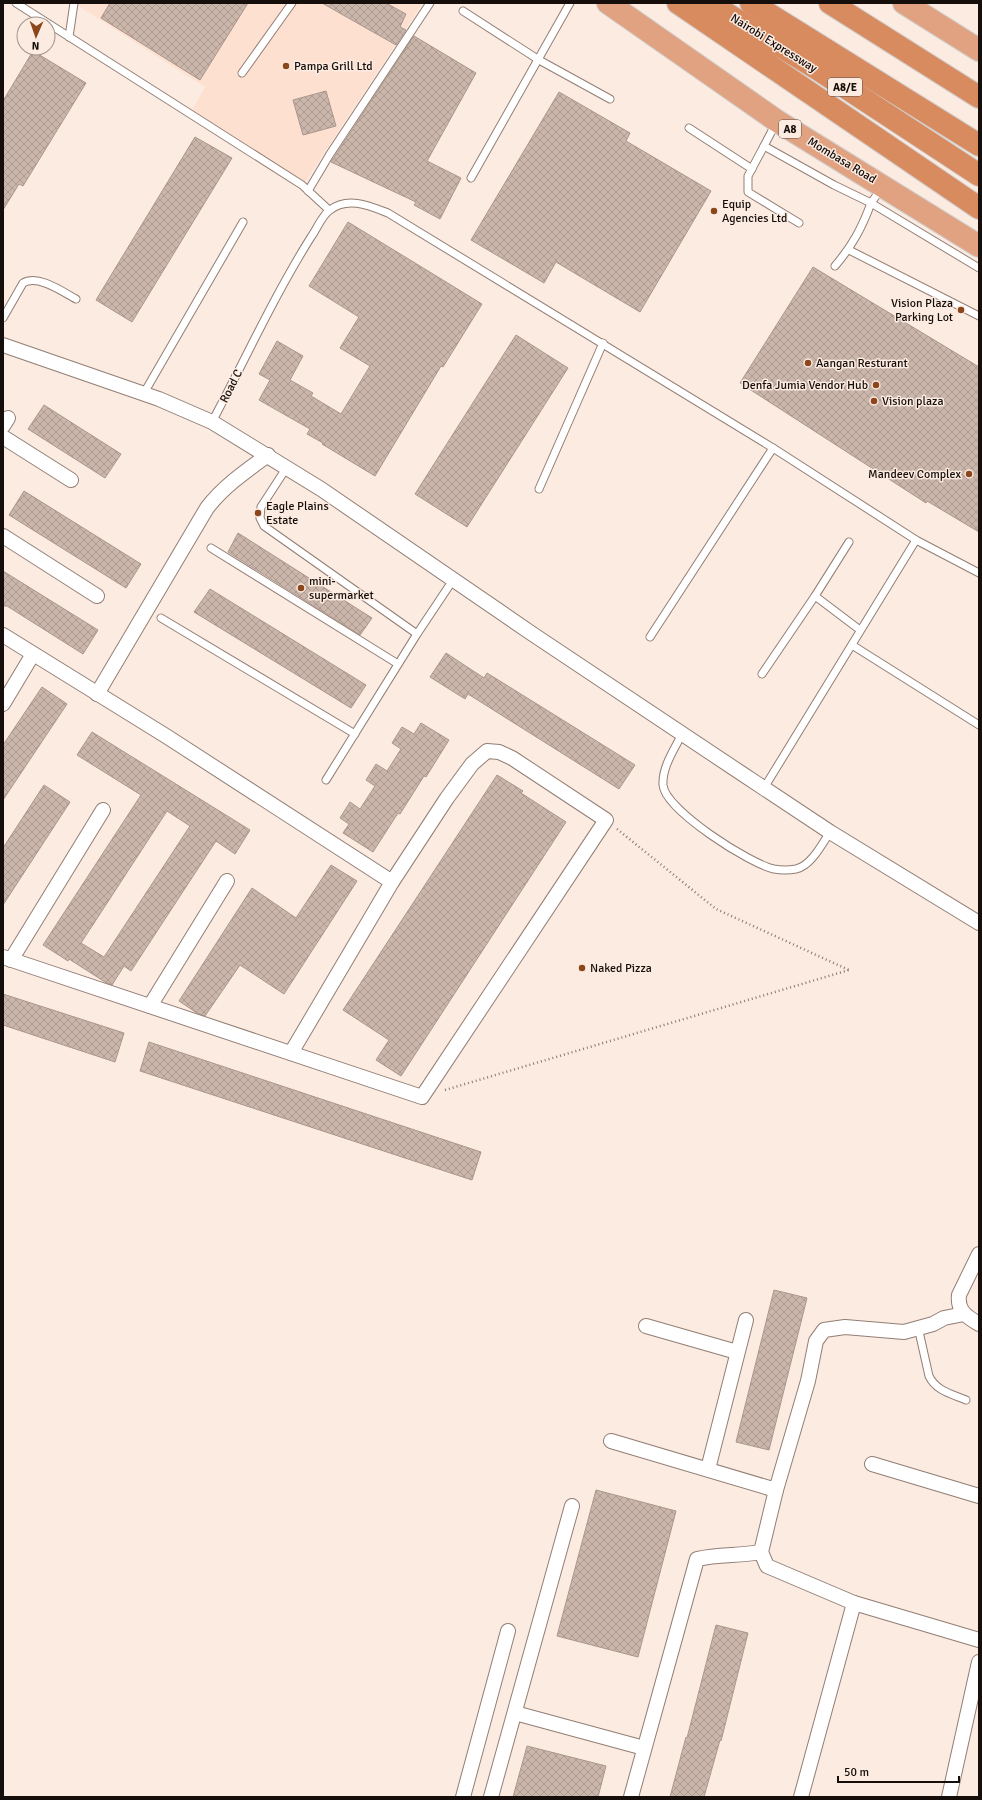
<svg xmlns="http://www.w3.org/2000/svg" width="982" height="1800" font-family="Signika,sans-serif">
	<style>
		.built { fill: #fee0d1 }
		.building { fill: url(#building-cross-hatch); stroke: #ab968c; fill-rule: evenodd }
		.lines { fill: none; stroke-linecap: round; stroke-linejoin: round }
		.service-casing { stroke: #927e74; stroke-width: 9 }
		.minor-casing { stroke: #927e74; stroke-width: 16 }
		.trunk-casing { stroke: #d0cfce; stroke-width: 24 }
		.motorway-casing { stroke: #d0cfce; stroke-width: 24 }
		.path { stroke: #867a73; stroke-width: 2.5; stroke-dasharray: 1 3; stroke-linecap: butt }
		.service { stroke: #fff; stroke-width: 7 }
		.minor { stroke: #fff; stroke-width: 14 }
		.trunk { stroke: #e0a280; stroke-width: 22 }
		.motorway { stroke: #d98b60; stroke-width: 22 }
		.poi-dot { fill: #8b461b; stroke: #fcebe1; stroke-width: 1.5 }
		.labels { text-anchor: middle; stroke-width: 3; stroke-linejoin: round; paint-order: stroke }
		.shield { fill: #fcebe1; stroke: #5a504a; stroke-width: 1 }
		.shield-label { font-size: 11px; font-weight: bold; fill: #150e0a }
		.street-label { font-size: 12px; fill: #150e0a; stroke: #fcebe1 }
		.poi-label { font-size: 12px; fill: #150e0a; stroke: #fcebe1; text-anchor: start }
	</style>
	<defs>
		<pattern id="building-cross-hatch" width="8" height="8" patternUnits="userSpaceOnUse"><rect width="8" height="8" fill="#cbb6ab"/><path d="M0 0l8 8M0 8l8-8" fill="none" stroke="#ad9b92"/></pattern>
	</defs>
	<rect width="100%" height="100%" fill="#fcebe1"/>
	<polygon class="built" points="74,3 423,3 304,184 191,112 205,87"/>
	<g class="building">
		<polygon points="110,3 248,3 200,80 101,18"/>
		<polygon points="322,3 386,3 406,14 400,27 406,30 396,45"/>
		<polygon points="414,36 476,73 427,161 461,178 440,219 414,205 416,202 331,162"/>
		<polygon points="33,51 86,83 23,186 19,184 3,210 3,101"/>
		<polygon points="326,91 336,126 303,135 293,100"/>
		<polygon points="559,92 630,133 626,141 711,191 640,312 556,262 544,283 471,240"/>
		<polygon points="195,137 232,158 132,322 96,300"/>
		<polygon points="348,222 482,304 443,367 441,366 375,476 322,444 323,443 307,434 310,429 259,400 270,380 259,374 277,341 303,356 290,380 313,393 311,396 341,414 370,366 340,348 359,317 309,286"/>
		<polygon points="813,267 979,367 979,532 927,501 926,503 740,383"/>
		<polygon points="516,335 568,368 467,527 415,494"/>
		<polygon points="44,405 121,454 105,478 28,429"/>
		<polygon points="24,491 141,564 126,588 9,515"/>
		<polygon points="238,533 372,618 360,635 228,552"/>
		<polygon points="3,571 98,630 83,654 7,606 3,606"/>
		<polygon points="210,589 366,685 351,708 194,612"/>
		<polygon points="446,653 484,678 487,673 635,765 619,789 468,694 465,699 430,677"/>
		<polygon points="42,687 67,704 3,800 3,745"/>
		<polygon points="421,723 449,740 426,777 424,776 400,814 398,813 373,852 343,833 349,824 340,818 350,802 360,809 375,786 366,780 376,764 387,771 401,749 392,743 402,727 414,734"/>
		<path d="M92 732 250 830 235 854 216 841 131 971 124 966 112 985 105 982 69 959 68 961 43 945 141 795 77 755ZM167 811 190 826 104 957 81 943Z"/>
		<polygon points="497,775 523,791 521,793 566,822 401,1076 376,1060 389,1040 343,1010"/>
		<polygon points="44,785 70,802 3,905 3,848"/>
		<polygon points="331,865 357,881 284,994 240,965 205,1016 197,1013 179,1001 252,888 296,918"/>
		<polygon points="3,994 124,1033 115,1062 3,1025"/>
		<polygon points="149,1042 481,1152 472,1180 140,1071"/>
		<polygon points="774,1290 807,1298 769,1450 736,1442"/>
		<polygon points="596,1490 676,1511 638,1657 557,1636"/>
		<polygon points="716,1625 748,1633 721,1741 720,1740 704,1797 670,1797 686,1737 687,1738"/>
		<polygon points="527,1746 606,1766 598,1797 513,1797"/>
	</g>
	<g class="lines">
		<g class="service-casing">
			<g id="service">
				<polyline points="16,3 302,185 329,210"/>
				<polyline points="463,11 539,60 610,99"/>
				<polyline points="69,37 74,3"/>
				<polyline points="242,73 292,3"/>
				<polyline points="776,123 764,146 834,185 871,203 881,189"/>
				<polyline points="689,128 752,169"/>
				<polyline points="764,146 748,176 748,192 799,223"/>
				<polyline points="471,178 570,3"/>
				<polyline points="308,191 330,154 430,3"/>
				<polyline points="849,250 979,316"/>
				<path d="M835 266C852 246 862 228 871 203L979 268"/>
				<path d="M3 318 23 283C38 274 63 292 76 299"/>
				<polyline points="144,393 243,222"/>
				<path d="M212 422C245 360 274 296 311 237 317 229 322 215 330 210 348 196 370 206 388 213L773 448 916 540 979 573"/>
				<polyline points="287,467 261,507 260,518 264,526 417,634"/>
				<polyline points="539,489 603,343"/>
				<polyline points="211,548 398,664"/>
				<polyline points="815,596 860,630"/>
				<polyline points="161,618 355,734"/>
				<polyline points="650,637 773,448"/>
				<polyline points="852,645 979,725"/>
				<polyline points="762,674 815,596 849,542"/>
				<path d="M682 734C674 750 662 767 663 785 665 810 750 864 774 869 780 870 790 870 796 869 811 866 822 844 830 832"/>
				<polyline points="326,780 417,634 453,580"/>
				<polyline points="764,788 916,540"/>
				<path d="M918 1327 929 1376C936 1391 952 1394 966 1400"/>
			</g>
		</g>
		<g class="minor-casing">
			<g id="minor">
				<polyline points="3,345 159,399 212,422 321,489 534,635 741,773 830,832 979,923"/>
				<polyline points="3,426 8,418"/>
				<polyline points="3,437 71,480"/>
				<polyline points="3,536 97,596"/>
				<polyline points="3,635 166,736 392,882 291,1053"/>
				<path d="M97 694 207 508C224 486 246 471 268 455"/>
				<polyline points="3,704 33,654"/>
				<polyline points="3,957 422,1097 606,820 512,758 499,752 487,751 472,764 447,798 392,882"/>
				<polyline points="11,960 103,810"/>
				<polyline points="150,1006 227,881"/>
				<path d="M979 1254 959 1295C957 1311 967 1317 979 1324"/>
				<polyline points="964,1314 944,1318 933,1324 904,1332 845,1327 824,1330 816,1341 808,1381 776,1490 761,1552 767,1566 854,1603 979,1640"/>
				<polyline points="646,1326 737,1352"/>
				<polyline points="611,1441 776,1490"/>
				<polyline points="872,1464 979,1496"/>
				<polyline points="708,1469 746,1320"/>
				<polyline points="515,1713 644,1748"/>
				<polyline points="463,1797 508,1631"/>
				<polyline points="491,1797 572,1506"/>
				<path d="M631 1797 697 1559C719 1554 739 1556 761 1552"/>
				<polyline points="801,1797 854,1603"/>
				<polyline points="949,1797 979,1662"/>
			</g>
		</g>
		<g class="trunk-casing">
			<g id="trunk">
				<polyline points="608,3 777,121 979,246"/>
				<polyline points="904,3 979,50"/>
			</g>
		</g>
		<g class="motorway-casing">
			<g id="motorway">
				<polyline points="678,3 979,208"/>
				<polyline points="709,3 816,68 979,175"/>
				<polyline points="751,3 979,145"/>
				<polyline points="830,3 979,97"/>
			</g>
		</g>
		<g class="path">
			<polyline points="617,829 716,909 849,970"/>
			<polyline points="445,1090 849,970"/>
		</g>
		<use href="#service" class="service"/>
		<use href="#minor" class="minor"/>
		<use href="#trunk" class="trunk"/>
		<use href="#motorway" class="motorway"/>
	</g>
	<g class="poi-dot">
		<circle cx="286" cy="66" r="4"/>
		<circle cx="714" cy="211" r="4"/>
		<circle cx="961" cy="310" r="4"/>
		<circle cx="808" cy="363" r="4"/>
		<circle cx="876" cy="385" r="4"/>
		<circle cx="874" cy="401" r="4"/>
		<circle cx="969" cy="474" r="4"/>
		<circle cx="258" cy="513" r="4"/>
		<circle cx="301" cy="588" r="4"/>
		<circle cx="582" cy="968" r="4"/>
	</g>
	<g class="labels">
		<g class="shield">
			<rect x="828" y="78" width="34" height="18" rx="3"/>
			<rect x="779" y="120" width="22" height="18" rx="3"/>
		</g>
		<g class="shield-label">
			<text x="845" y="91">A8/E</text>
			<text x="790" y="133">A8</text>
		</g>
		<g class="street-label">
			<text transform="translate(774 43) rotate(32)" y="4">Nairobi Expressway</text>
			<text transform="translate(842 160) rotate(31)" y="4">Mombasa Road</text>
			<text transform="translate(231 386) rotate(-63)" y="4">Road C</text>
		</g>
		<g class="poi-label">
			<text x="294" y="70">Pampa Grill Ltd</text>
			<text x="722" y="208">Equip<tspan x="722" dy="14">Agencies Ltd</tspan></text>
			<text x="953" y="307" text-anchor="end">Vision Plaza<tspan x="953" dy="14">Parking Lot</tspan></text>
			<text x="816" y="367">Aangan Resturant</text>
			<text x="868" y="389" text-anchor="end">Denfa Jumia Vendor Hub</text>
			<text x="882" y="405">Vision plaza</text>
			<text x="961" y="478" text-anchor="end">Mandeev Complex</text>
			<text x="266" y="510">Eagle Plains<tspan x="266" dy="14">Estate</tspan></text>
			<text x="309" y="585">mini-<tspan x="309" dy="14">supermarket</tspan></text>
			<text x="590" y="972">Naked Pizza</text>
		</g>
	</g>
	<rect width="982" height="1800" fill="none" stroke="#150e0a" stroke-width="8"/>
	<g transform="translate(36 36) rotate(182)"><circle r="19" fill="#fcebe1" stroke="#a0938b"/>
	<path d="M0-3L7 15L0 10L-7 15Z" fill="#8b461b"/>
	<text y="-6" font-size="11" font-weight="bold" text-anchor="middle" fill="#150e0a">N</text>
	</g>
	<path d="M838 1776v6h121v-6" fill="none" stroke="#150e0a" stroke-width="2"/>
	<text x="844" y="1776" font-size="12" fill="#150e0a" stroke="#fcebe1" stroke-width="3" paint-order="stroke">50 m</text>
</svg>
